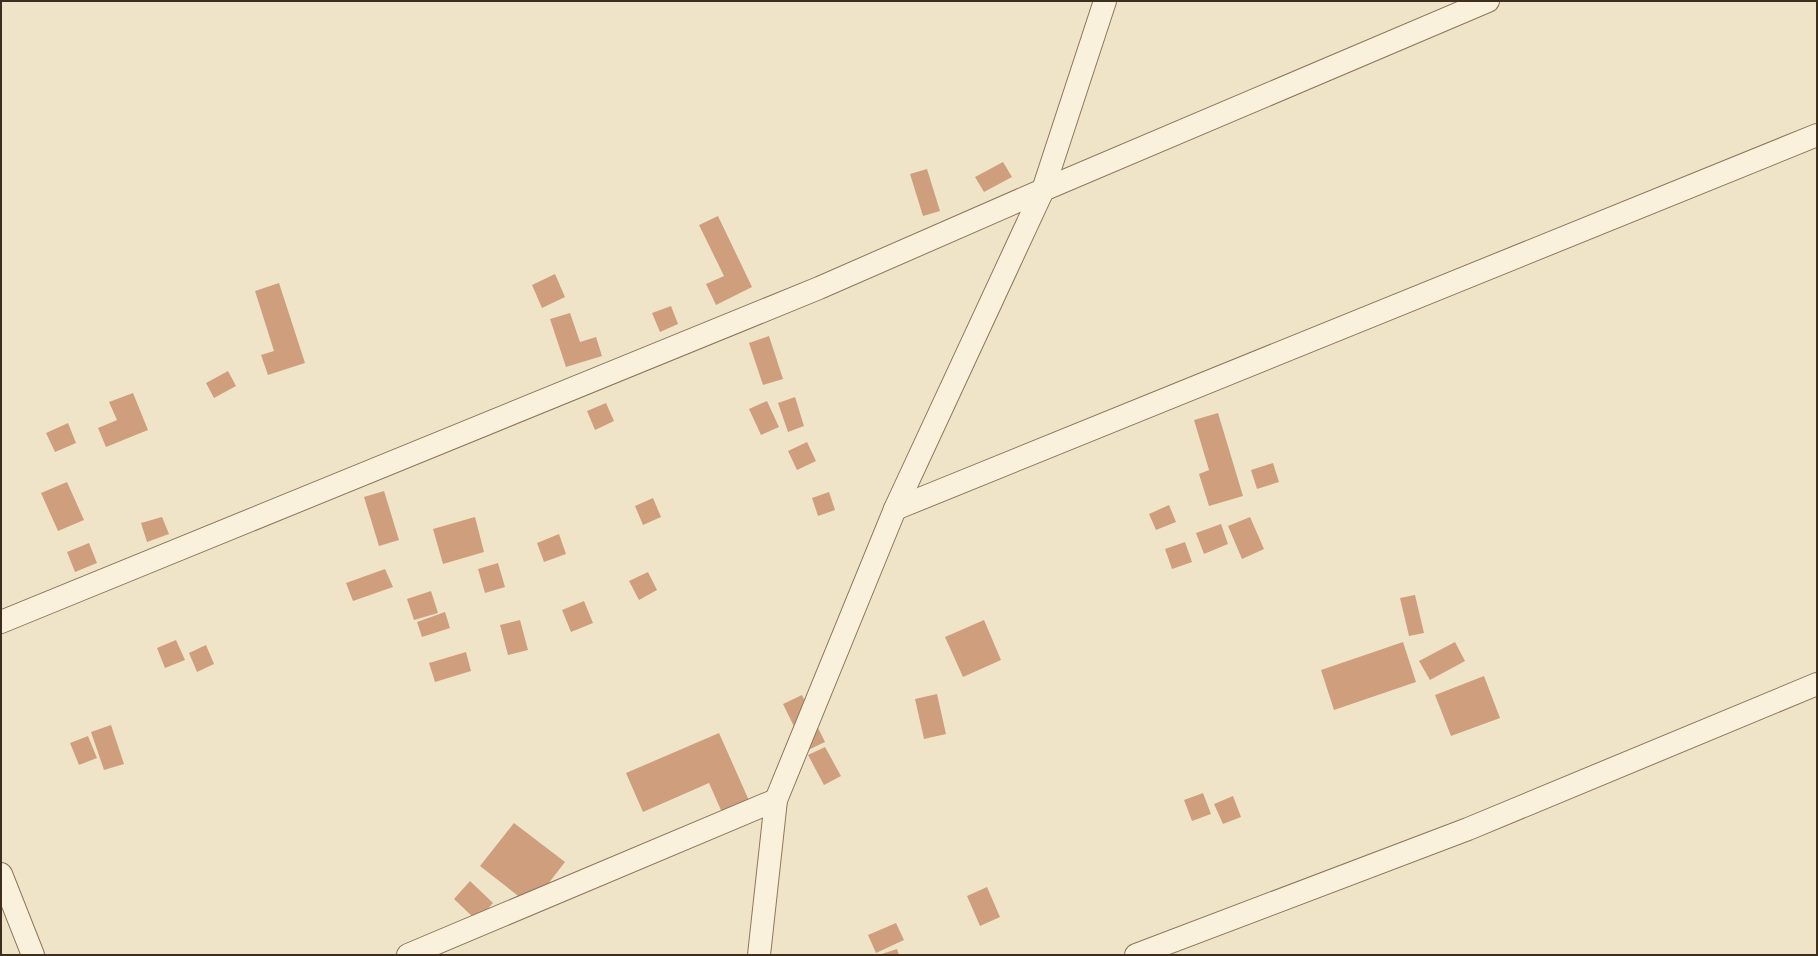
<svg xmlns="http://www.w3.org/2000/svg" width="1818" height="956" font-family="'Crimson Pro',serif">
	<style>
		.building { fill: #cf9f7d }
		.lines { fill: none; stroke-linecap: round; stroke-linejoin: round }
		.street-casing { stroke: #8d765c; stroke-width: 24 }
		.street { stroke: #faf1dc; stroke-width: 22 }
	</style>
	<rect width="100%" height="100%" fill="#f0e4c8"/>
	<g class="building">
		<polygon points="1003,162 1012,177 984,192 975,177"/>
		<polygon points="927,169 940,211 923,216 910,174"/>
		<polygon points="718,216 752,287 716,305 706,284 724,276 699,225"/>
		<polygon points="555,274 565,297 542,308 532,285"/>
		<polygon points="279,283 305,363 268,375 261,355 274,351 255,291"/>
		<polygon points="671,306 678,324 660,332 652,313"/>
		<polygon points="570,313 580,342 596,337 602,356 566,367 550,319"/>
		<polygon points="769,336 783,379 763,385 749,343"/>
		<polygon points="228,371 236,386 214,398 206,383"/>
		<polygon points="133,393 148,430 106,447 98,428 117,420 109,402"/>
		<polygon points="795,397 804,426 788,432 778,403"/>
		<polygon points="767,401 779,427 761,435 749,409"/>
		<polygon points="606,403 614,421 595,430 587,411"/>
		<polygon points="1218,413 1243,496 1209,506 1199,474 1209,470 1194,420"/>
		<polygon points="68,423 76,443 55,452 46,433"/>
		<polygon points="807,442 816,461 797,470 788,451"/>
		<polygon points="1273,463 1279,482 1257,489 1251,470"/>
		<polygon points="67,482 84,520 58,531 41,493"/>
		<polygon points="384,491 399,540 379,546 364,497"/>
		<polygon points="829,492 835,510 818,516 812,498"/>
		<polygon points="653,498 661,517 643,525 635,506"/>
		<polygon points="1169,505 1176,522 1156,530 1149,514"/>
		<polygon points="162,517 169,534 147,542 141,523"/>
		<polygon points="475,517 484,552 443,564 433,529"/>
		<polygon points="1250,517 1264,549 1242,559 1228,526"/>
		<polygon points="1221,524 1228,544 1204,554 1196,533"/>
		<polygon points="559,534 566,554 544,562 537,543"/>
		<polygon points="1185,542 1192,562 1172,569 1165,549"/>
		<polygon points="89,543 97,563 75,572 67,552"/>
		<polygon points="498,563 505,587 485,593 478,569"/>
		<polygon points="385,569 393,587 353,601 346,583"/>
		<polygon points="648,572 657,590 639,600 629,581"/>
		<polygon points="431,591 438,613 414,620 407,599"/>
		<polygon points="1415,595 1424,633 1409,636 1400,598"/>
		<polygon points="584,601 593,623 571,632 562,610"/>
		<polygon points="445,612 450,628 422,637 417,622"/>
		<polygon points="520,620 528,650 508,655 500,625"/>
		<polygon points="984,620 1001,660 963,677 945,637"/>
		<polygon points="176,640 185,660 165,668 157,648"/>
		<polygon points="1403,642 1416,682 1334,710 1321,670"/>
		<polygon points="1455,642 1465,661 1430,680 1419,661"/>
		<polygon points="206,645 214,664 197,672 189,653"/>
		<polygon points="466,652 471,671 435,682 429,663"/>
		<polygon points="1484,676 1500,718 1451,736 1435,695"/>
		<polygon points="937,694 946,734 924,739 915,699"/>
		<polygon points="802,695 825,742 806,751 783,704"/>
		<polygon points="111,725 124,764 104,770 91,732"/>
		<polygon points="719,733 755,814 728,826 709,783 643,812 626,773"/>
		<polygon points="88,736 97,758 79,765 70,743"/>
		<polygon points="825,747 841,776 824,785 808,755"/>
		<polygon points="1203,793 1211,814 1192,821 1184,800"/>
		<polygon points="1233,796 1241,817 1223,824 1214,804"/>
		<polygon points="514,823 565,862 531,906 480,866"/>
		<polygon points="470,881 493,903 477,921 454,899"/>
		<polygon points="987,887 1000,917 980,926 967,896"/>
		<polygon points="896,923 904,940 876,953 868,935"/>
		<polygon points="897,949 899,955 879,955"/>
	</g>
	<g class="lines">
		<g class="street-casing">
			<g id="street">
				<polyline points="895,509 1817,135"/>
				<polyline points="1,622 819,288 1043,190 1488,1"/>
				<polyline points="1,874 33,955"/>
				<polyline points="408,955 776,800"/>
				<polyline points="759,955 776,800 895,509 1043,190 1105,1"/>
				<polyline points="1136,955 1468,829 1817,684"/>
			</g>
		</g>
		<use href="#street" class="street"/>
	</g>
	<rect width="1818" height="956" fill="none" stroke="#3d2e20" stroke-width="4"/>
</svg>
